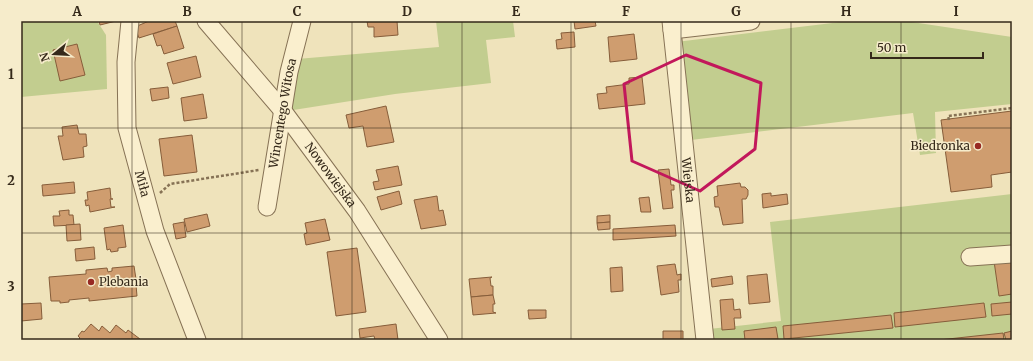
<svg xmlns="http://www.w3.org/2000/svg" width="1033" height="361" font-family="Merriweather,serif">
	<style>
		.green { fill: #c2cd8f }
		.building { fill: #cf9d6f; stroke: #865d3a }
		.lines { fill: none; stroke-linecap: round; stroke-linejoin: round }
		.minor-casing { stroke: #867255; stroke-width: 19 }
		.path { stroke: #867255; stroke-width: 2.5; stroke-dasharray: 3 2; stroke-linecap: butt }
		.minor { stroke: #faefce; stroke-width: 17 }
		.marked { fill: none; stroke: #c2185b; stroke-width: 3; stroke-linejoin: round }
		.grid { fill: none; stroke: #35291a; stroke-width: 1; stroke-opacity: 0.55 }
		.poi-dot { fill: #972923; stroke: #f6eccb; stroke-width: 1.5 }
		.labels { text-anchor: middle; stroke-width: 3; stroke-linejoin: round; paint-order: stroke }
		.street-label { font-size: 12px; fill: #35291a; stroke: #f6eccb }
		.poi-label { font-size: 12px; fill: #35291a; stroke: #f6eccb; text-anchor: end }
		.neatline { fill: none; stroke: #35291a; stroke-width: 1.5 }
		.grid-label { font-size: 13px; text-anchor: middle; font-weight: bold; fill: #35291a }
	</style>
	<rect width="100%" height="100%" fill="#efe3bb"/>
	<g class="green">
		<polygon points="21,21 97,21 106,35 107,89 21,97"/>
		<polygon points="436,21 513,21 515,37 486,40 491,83 395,94 287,111 297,59 439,47"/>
		<polygon points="849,21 905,21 1012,37 1012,104 935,112 936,153 920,155 913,113 691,140 676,42"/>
		<polygon points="1012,194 1012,340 711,340 709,329 781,321 770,222"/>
	</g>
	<g class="building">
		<polygon points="99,21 116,21 100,25"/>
		<polygon points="149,21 175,21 177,26 139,38 135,27"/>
		<polygon points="367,21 397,21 398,35 374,37 374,27 368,27"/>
		<polygon points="574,21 595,21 596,26 575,29"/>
		<polygon points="177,26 184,48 164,54 161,45 157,46 153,34"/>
		<polygon points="574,32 575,47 557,49 556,40 562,39 561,33"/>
		<polygon points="634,34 637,59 610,62 608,37"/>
		<polygon points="77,44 85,75 60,81 53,50"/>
		<polygon points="196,56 201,77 173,84 167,63"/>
		<polygon points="642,77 645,104 599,109 597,94 607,93 606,87 629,84 629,78"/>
		<polygon points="168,87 169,98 152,101 150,89"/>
		<polygon points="203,94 207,118 184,121 181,98"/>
		<polygon points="386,106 394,142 367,147 363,126 349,128 346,115"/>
		<polygon points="1012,111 1012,172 991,175 992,187 951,192 941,120"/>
		<polygon points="77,125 79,134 86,134 87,146 83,147 84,157 63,160 58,136 63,136 62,127"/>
		<polygon points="192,135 197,172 164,176 159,139"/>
		<polygon points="398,166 402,185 375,190 373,182 379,181 376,170"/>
		<polygon points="669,169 671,185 674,185 674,190 671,190 673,208 663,209 658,170"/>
		<polygon points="74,182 75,193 43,196 42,185"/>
		<polygon points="740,183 741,187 745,187 748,190 748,195 746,199 742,199 743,223 723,225 719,207 715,207 714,197 718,196 717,186"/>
		<polygon points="110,188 111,199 113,199 110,199 111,207 115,207 90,212 89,205 86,206 85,200 88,200 87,192"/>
		<polygon points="399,191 402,204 381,210 377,197"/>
		<polygon points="771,193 771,196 787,194 788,204 763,208 762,194"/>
		<polygon points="437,196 439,211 443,210 446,225 421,229 414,200"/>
		<polygon points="649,197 651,212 641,212 639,198"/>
		<polygon points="69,210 69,215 73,215 74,225 54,226 53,216 60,216 59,211"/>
		<polygon points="207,214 210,226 187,232 184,219"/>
		<polygon points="610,215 610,222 597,223 597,216"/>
		<polygon points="325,219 330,240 306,245 304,234 307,233 305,223"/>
		<polygon points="184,222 186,237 176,239 173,224"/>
		<polygon points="610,222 610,229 598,230 597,223"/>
		<polygon points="80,224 81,240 67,241 66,225"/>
		<polygon points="123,225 126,247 118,248 118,251 111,252 110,249 107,250 104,228"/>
		<polygon points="675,225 676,236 613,240 613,229"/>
		<polygon points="94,247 95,259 76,261 75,249"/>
		<polygon points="357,248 366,312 336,316 327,252"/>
		<polygon points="1012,259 1012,294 999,296 994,261"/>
		<polygon points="675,264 677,275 681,274 681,280 678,280 679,292 661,295 657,266"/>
		<polygon points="134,266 136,279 132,279 133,285 136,285 137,296 89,301 89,298 69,300 69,302 60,303 60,301 51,301 49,277 86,274 86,270 107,268 108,272 112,271 112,268"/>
		<polygon points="622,267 623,291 611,292 610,268"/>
		<polygon points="767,274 770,302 749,304 747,276"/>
		<polygon points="732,276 733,284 712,287 711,279"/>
		<polygon points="492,277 490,278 491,286 493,286 493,295 471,297 469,279"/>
		<polygon points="493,295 495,304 493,304 493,312 496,313 473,315 471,297"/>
		<polygon points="733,299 734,310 740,309 741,318 734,318 735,329 722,330 720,300"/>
		<polygon points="1012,302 1012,314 992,316 991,304"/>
		<polygon points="41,303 42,319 21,321 21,304"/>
		<polygon points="984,303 986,317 895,327 894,313"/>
		<polygon points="528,310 546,310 546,318 529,319"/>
		<polygon points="891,315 893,328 784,339 783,326"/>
		<polygon points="91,324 99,331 102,326 110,333 116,325 126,333 128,330 140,339 78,340 80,338 78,336 82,331 84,332"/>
		<polygon points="396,324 398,340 375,340 374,336 360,338 359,329"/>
		<polygon points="776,327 778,339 745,340 744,331"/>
		<polygon points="663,331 683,331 683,340 658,340 663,340"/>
		<polygon points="1012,331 1012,340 1006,340 1004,333"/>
		<polygon points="1003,333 1004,340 939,340"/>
	</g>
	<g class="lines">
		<g class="minor-casing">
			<g id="minor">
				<path id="s1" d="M130 21 126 62 127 128 155 231 197 340"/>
				<path id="s2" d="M206 21 283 111 357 211 439 340"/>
				<path id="s3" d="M671 21 705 340"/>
				<polyline points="672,30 751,21"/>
				<path id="s4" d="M267 207 289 72 302 21"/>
				<polyline points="970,257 1012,254"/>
			</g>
		</g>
		<g class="path">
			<polyline points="949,120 948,116 1012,108"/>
			<polyline points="160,193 170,184 259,170"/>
		</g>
		<use href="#minor" class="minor"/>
	</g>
	<path class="marked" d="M686 55 761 83 755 149 700 191 632 161 624 84Z"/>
	<path class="grid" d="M132 21V340M242 21V340M352 21V340M462 21V340M571 21V340M681 21V340M791 21V340M901 21V340M21 128H1012M21 233H1012"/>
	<g class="poi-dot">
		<circle cx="978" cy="146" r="4"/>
		<circle cx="91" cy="282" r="4"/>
	</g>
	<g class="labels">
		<g class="street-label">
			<text dy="4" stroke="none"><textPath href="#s4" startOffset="95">Wincentego Witosa</textPath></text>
			<text dy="4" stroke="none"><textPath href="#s2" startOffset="198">Nowowiejska</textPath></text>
			<text dy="4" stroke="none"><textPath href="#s3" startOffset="160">Wiejska</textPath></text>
			<text dy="4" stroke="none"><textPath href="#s1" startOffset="165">Miła</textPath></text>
		</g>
		<g class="poi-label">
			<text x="970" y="150">Biedronka</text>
			<text x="99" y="286" text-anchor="start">Plebania</text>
		</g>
	</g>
	<rect width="1033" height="361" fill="none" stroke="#f6eccb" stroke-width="44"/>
	<g transform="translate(54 54) rotate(252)" stroke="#f6eccb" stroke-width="3" paint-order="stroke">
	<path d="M0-3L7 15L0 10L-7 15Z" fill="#35291a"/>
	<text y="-6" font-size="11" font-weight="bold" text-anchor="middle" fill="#35291a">N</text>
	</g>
	<path d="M871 52v6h112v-6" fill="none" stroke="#35291a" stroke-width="2"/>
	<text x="877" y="52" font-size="12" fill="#35291a" stroke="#f6eccb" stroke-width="3" paint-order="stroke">50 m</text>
	<rect x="22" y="22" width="989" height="317" class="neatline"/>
	<g class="grid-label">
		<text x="77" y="16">A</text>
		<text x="187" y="16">B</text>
		<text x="297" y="16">C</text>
		<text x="407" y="16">D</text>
		<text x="516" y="16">E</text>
		<text x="626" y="16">F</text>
		<text x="736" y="16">G</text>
		<text x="846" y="16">H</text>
		<text x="956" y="16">I</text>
		<text x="11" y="79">1</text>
		<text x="11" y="185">2</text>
		<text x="11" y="291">3</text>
	</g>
</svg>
